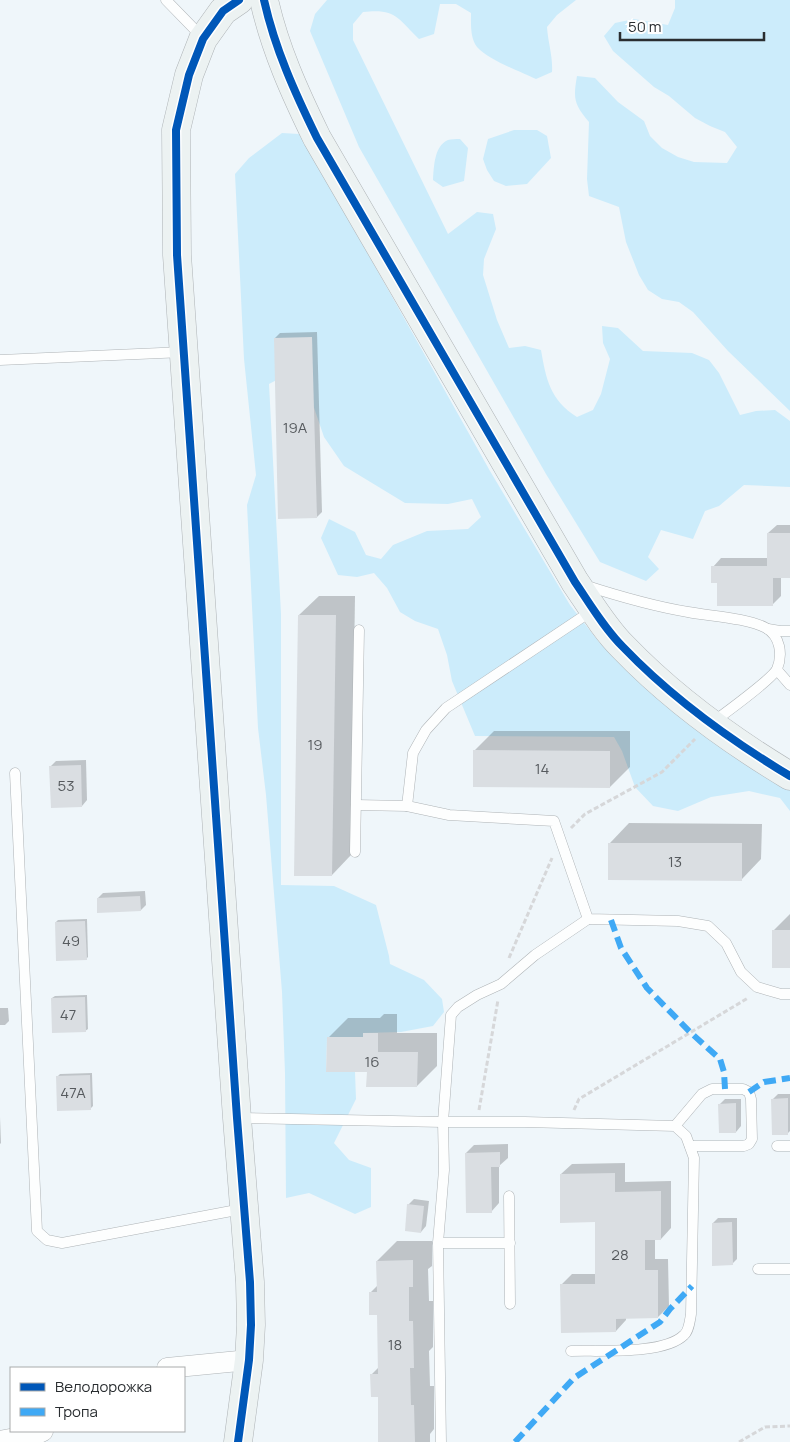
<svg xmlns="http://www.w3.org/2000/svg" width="790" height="1442" font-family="Manrope,sans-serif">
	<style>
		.green { fill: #ccecfb }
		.shadow { fill: #0003 }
		.building { fill: #dadee2 }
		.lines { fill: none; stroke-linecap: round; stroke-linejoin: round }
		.lane-casing { stroke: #aeb3b6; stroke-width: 11 }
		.street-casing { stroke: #aeb3b6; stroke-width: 21 }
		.secondary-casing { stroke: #aeb3b6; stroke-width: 29 }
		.path { stroke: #d6d7d9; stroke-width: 3; stroke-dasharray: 5 2.5; stroke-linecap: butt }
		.lane { stroke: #fdfefe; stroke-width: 10 }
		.street { stroke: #fdfefe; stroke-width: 20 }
		.secondary { stroke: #ecf2f2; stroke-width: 28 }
		.quiet { stroke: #3fa9f5; stroke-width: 6; stroke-dasharray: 12 6; stroke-linecap: butt }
		.cycleway-casing { stroke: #fff; stroke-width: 11 }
		.cycleway { stroke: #0057b8; stroke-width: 8 }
		.labels { text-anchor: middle; stroke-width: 5; stroke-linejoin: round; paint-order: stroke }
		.number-label { font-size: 15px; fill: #565a5e }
	</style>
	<rect width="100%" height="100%" fill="#eff6fa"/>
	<g class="green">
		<path d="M327 0H576L557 15 547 27C548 43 553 56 552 72L536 79C520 71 490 61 477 47 470 38 471 24 471 13L456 4H440L434 34 419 39C398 18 395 8 363 12L353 24V40L448 234 477 212 493 214 496 229 484 259 483 275 497 320 509 348 525 346 541 350C546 379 550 400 577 417L593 410 601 394 610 359 603 343 602 326 618 328 643 351 692 353 709 360 719 373 740 415 756 411 775 410 790 421V487L744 485 719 506 705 511 693 539 661 530 648 557 659 569 646 581 600 562 546 474 359 147 310 31 315 14Z"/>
		<path d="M675 0H790V411L728 351 693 312 679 302 662 299 648 290 639 275 626 242 619 207 589 196 587 179 589 122C574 104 573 99 577 76L595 78 618 102 644 121 650 136 662 148 678 157 694 162 727 163 737 147 725 132 710 126 695 118 669 96 654 87 613 51 604 36 615 23 634 19 668 25 675 8Z"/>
		<polygon points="514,130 537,130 547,136 551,158 527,184 506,186 494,181 487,170 483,159 488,139"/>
		<polygon points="282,133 299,134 372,261 490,471 570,605 599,642 658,697 790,787 790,811 780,798 749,791 711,797 678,811 653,806 635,787 622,751 614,737 475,736 452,681 447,655 438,629 415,621 400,612 387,588 374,573 357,577 338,575 321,538 329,519 355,532 366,555 381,559 393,545 427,531 468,529 481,517 472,499 448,504 405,503 344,466 324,437 309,393 284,376 269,384 281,614 281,885 334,886 376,905 389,956 390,964 424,980 442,999 444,1012 433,1026 401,1032 363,1033 363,1037 327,1038 326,1072 355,1072 356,1099 334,1143 349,1160 371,1168 371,1207 355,1214 309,1193 286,1198 285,1073 282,992 266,795 258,728 247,505 256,475 244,359 235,174 249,158"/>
		<path d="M460 139 468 148 464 181 443 187 433 180C434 167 434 146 448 140 451 139 456 139 460 139Z"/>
	</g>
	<g class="shadow">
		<polygon points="317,332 322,512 317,517 275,338 280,333"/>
		<polygon points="777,525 790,525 790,577 781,577 781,596 772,605 718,581 713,567 721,558 768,558 768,533"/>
		<polygon points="319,596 355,596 351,855 332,875 299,615"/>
		<polygon points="494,731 630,731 630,767 610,787 474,751"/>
		<polygon points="86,760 87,800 82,806 51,766 56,761"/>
		<polygon points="629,823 762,824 761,859 742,879 610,843"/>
		<polygon points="145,891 146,905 141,910 98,898 103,893"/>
		<polygon points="790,914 790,966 773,931"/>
		<polygon points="87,919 88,957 86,959 56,922 58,920"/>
		<polygon points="87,995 88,1029 85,1031 52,998 55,996"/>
		<polygon points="0,1008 8,1008 9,1021 5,1025 0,1025"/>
		<polygon points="384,1014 397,1014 397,1033 437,1033 437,1066 417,1086 368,1071 328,1038 348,1018 380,1018"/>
		<polygon points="92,1073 93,1106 90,1109 57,1077 60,1074"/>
		<polygon points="778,1094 790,1094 790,1131 788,1133 773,1099"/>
		<polygon points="725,1099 741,1099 741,1126 736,1132 720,1104"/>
		<polygon points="0,1117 1,1143 0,1144"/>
		<polygon points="508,1144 508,1158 499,1166 499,1203 491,1212 466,1153 474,1145"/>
		<polygon points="625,1163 625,1182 671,1181 671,1228 661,1239 655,1239 655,1259 668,1259 669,1306 658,1317 626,1317 626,1320 616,1331 561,1285 572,1274 596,1274 597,1221 561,1174 572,1164"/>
		<polygon points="414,1199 429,1201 426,1226 421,1232 408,1205"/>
		<polygon points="718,1218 737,1218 737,1259 732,1264 713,1223"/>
		<polygon points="397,1241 432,1241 432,1266 428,1269 429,1301 433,1301 433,1347 429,1351 430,1386 434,1386 434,1429 430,1434 430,1442 380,1442 379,1396 371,1375 379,1367 378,1314 370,1293 378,1285 377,1261"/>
	</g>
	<g class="building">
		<polygon points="312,337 317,518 278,519 274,338"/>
		<polygon points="767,533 790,533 790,578 773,578 773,606 717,606 717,583 711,583 711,566 767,566"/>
		<polygon points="298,615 336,615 332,876 294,876"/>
		<polygon points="473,750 610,751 610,788 473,787"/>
		<polygon points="81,765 82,807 51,808 49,766"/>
		<polygon points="608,843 742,843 742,881 608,880"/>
		<polygon points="140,896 141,911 97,913 97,898"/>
		<polygon points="85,921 87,960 56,961 55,922"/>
		<rect x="772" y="930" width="18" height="38"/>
		<polygon points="85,997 86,1032 52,1033 51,998"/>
		<polygon points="363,1033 378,1033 378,1052 418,1052 417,1087 366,1087 367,1072 326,1072 327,1037 363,1037"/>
		<polygon points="90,1075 91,1110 57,1111 56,1076"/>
		<polygon points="788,1098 788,1135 772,1135 771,1099"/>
		<polygon points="736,1103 736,1133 719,1133 718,1104"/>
		<polygon points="500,1152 500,1167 491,1167 492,1213 466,1213 465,1153"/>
		<polygon points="615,1173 615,1192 661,1191 661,1240 645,1240 645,1270 658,1270 658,1318 616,1319 616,1332 561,1333 560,1284 595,1284 595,1222 560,1223 560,1174"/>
		<polygon points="407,1204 424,1206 421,1233 405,1231"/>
		<polygon points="732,1222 733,1265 712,1266 712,1223"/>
		<polygon points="413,1260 413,1287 409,1287 409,1321 413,1321 414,1368 410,1368 411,1405 414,1405 415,1442 378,1442 378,1397 371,1397 370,1374 378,1374 377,1315 369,1315 369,1292 377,1292 376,1261"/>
	</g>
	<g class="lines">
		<g class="lane-casing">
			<g id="lane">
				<polyline points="166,0 202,37"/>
				<polyline points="0,360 184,352"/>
				<path d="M584 585C618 596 652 606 688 612 709 616 748 618 766 628 780 636 783 654 777 669 773 678 724 714 713 722"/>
				<polyline points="768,629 780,631 790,631"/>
				<polyline points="777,670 790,685"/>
				<polyline points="15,773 37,1231 47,1240 62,1243 242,1209"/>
				<polyline points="356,805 407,806 449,815 554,821 588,919 678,921 708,926 726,943 741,972 757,987 781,994 790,994"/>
				<polyline points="407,806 413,753 426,730 446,708 593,610"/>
				<polyline points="355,852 359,630"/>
				<path d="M238 1118 443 1122H525L675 1126 686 1136 694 1158 691 1314C690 1320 689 1331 684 1335 664 1355 599 1350 571 1351"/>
				<polyline points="675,1126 702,1094 712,1089 743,1089 749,1092 751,1099 752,1139 749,1144 744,1146 690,1146"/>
				<polyline points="777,1146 790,1146"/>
				<polyline points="509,1196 510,1304"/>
				<polyline points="438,1243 510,1243"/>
				<polyline points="758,1269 790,1269"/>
				<polyline points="441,1442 438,1243 444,1170 443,1122 451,1015 458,1007 477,995 501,984 535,955 588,919"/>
			</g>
		</g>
		<g class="street-casing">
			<g id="street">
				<polyline points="167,1368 249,1360"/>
				<polyline points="0,1441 37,1434 43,1431"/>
			</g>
		</g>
		<g class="secondary-casing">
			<g id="secondary">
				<path d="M264 0C275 49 295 93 317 138L575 582C590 604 604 628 623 647 671 697 730 740 790 776"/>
				<polyline points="238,1442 249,1360 251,1325 250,1282 237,1118 177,255 176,130 189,75 203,39 223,11 239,0"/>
			</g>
		</g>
		<g class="path">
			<polyline points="571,828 585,814 662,772 695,739"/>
			<polyline points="509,958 552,858"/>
			<polyline points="479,1110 498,1000"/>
			<polyline points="574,1110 579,1099 748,998"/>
			<polyline points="739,1442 765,1427 790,1426"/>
		</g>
		<use href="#lane" class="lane"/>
		<use href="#street" class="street"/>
		<use href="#secondary" class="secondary"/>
		<g class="quiet">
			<polyline points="611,920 621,948 647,988 690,1032 720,1059 724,1072 725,1089"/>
			<polyline points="749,1092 764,1082 790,1078"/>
			<polyline points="515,1442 574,1378 660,1322 670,1309 692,1286"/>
		</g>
		<g class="cycleway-casing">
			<g id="cycleway">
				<path d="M264 0C275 49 295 93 317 138L575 582C590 604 604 628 623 647 671 697 730 740 790 776"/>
				<polyline points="238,1442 249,1360 251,1325 250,1282 237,1118 177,255 176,130 189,75 203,39 223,11 239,0"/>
			</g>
		</g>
		<use href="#cycleway" class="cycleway"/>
	</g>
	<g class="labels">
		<g class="number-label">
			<text x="295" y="433">19А</text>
			<text x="315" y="750">19</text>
			<text x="542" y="774">14</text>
			<text x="66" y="791">53</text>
			<text x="675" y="867">13</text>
			<text x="71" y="946">49</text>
			<text x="68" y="1020">47</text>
			<text x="372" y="1067">16</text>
			<text x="73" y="1098">47А</text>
			<text x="620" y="1260">28</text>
			<text x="395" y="1350">18</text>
		</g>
	</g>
	<rect x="10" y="1367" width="175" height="65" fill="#ffffff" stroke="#a9abac"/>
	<rect x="20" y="1383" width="25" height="8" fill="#0057b8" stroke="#a9abac"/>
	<text x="55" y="1392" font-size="15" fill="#292d30">Велодорожка</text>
	<rect x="20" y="1408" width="25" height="8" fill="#3fa9f5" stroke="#a9abac"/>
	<text x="55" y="1417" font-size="15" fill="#292d30">Тропа</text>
	<path d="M620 32v8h144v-8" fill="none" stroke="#292d30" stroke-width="2.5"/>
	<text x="628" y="32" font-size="15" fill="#292d30" stroke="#ffffff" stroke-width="4" paint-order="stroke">50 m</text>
</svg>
